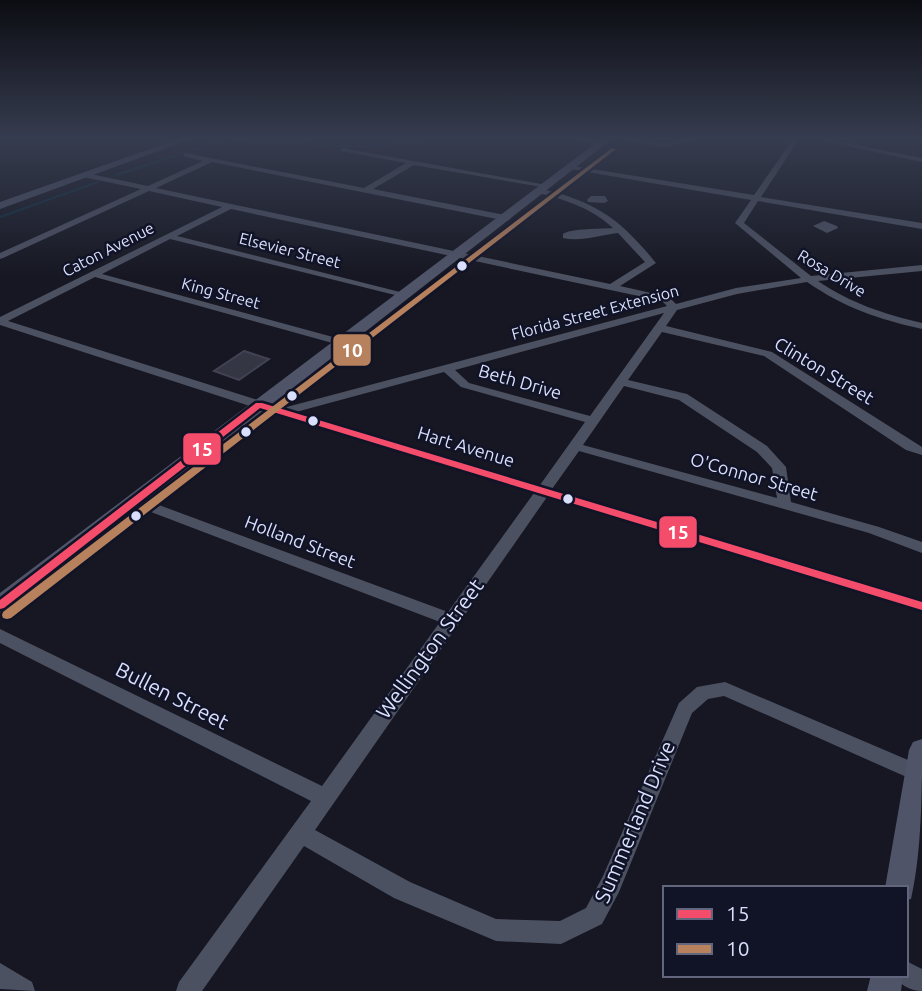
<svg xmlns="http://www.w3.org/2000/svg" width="922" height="991" font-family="Ubuntu,sans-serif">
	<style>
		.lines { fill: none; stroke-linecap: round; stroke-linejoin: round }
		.stream { stroke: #0e2e41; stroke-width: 2 }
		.building { fill: #343644; stroke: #414355; stroke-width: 2 }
		.street { fill: #4c5162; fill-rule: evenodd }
		.secondary { fill: #4f5468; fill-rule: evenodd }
		.bus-1-casing { stroke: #111327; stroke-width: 5 }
		.bus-2-casing { stroke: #111327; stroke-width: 5 }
		.bus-1 { fill: #f44d6c; fill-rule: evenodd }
		.bus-2 { fill: #b6815c; fill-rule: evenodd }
		.bus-dot { fill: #d9dffd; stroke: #111327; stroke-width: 2.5 }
		.labels { text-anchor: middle; stroke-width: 5; stroke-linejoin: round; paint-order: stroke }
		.far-street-label { font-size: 16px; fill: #d9dffd; stroke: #111327 }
		.street-label { font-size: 18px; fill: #d9dffd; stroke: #111327 }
		.near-street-label { font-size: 21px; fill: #d9dffd; stroke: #111327 }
		.line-badge { stroke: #111327; stroke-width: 2.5 }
		.badge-label { font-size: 19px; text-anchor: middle; font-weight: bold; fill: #fff }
	</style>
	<rect width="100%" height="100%" fill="#161722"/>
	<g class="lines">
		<g class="stream">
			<polyline points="116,175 224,140 362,147 427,141"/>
			<polyline points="0,217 98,182"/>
		</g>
	</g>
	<polygon class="building" points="244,351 269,359 239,380 214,371"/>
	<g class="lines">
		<g class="street">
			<polygon points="304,139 312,139 312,140 309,142"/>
			<polygon points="569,139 585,139 604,143 601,145"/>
			<polygon points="618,139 664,143 689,139 692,141 664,147"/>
			<path d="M793 139H799L761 197 922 223V229L758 201 744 223 811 276 922 265V271L818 281C850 303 884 314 922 323V329C878 319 845 308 807 282L737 294 677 310 666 326 772 352 922 447V455L906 450 764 356 662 332 628 380 687 394 767 446 786 467 791 502 879 527 922 542V553L869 533 579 451 552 489 922 600V612L547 497 315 830 410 882 496 919 560 921 586 908 603 876 679 703 697 687 725 682 922 766V780L918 782 911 779 724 696 708 699 692 713 619 892 602 924 561 944 496 941 394 898 304 846 202 991H176L179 982 311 801 0 643V629L322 786 440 622 130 504 128 501 130 498H140L448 612 534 493 278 415 0 325V317L222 207 149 191 3 258 0 259V253L141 189 83 177V173H86L148 186 203 161 183 156 185 153 364 188 406 163 340 151 342 148 552 186 548 188 414 165 373 189 510 216 511 218 507 221 212 162 156 188 610 284 645 262 618 233C599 235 581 242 563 238V234C571 228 601 229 613 228 591 208 567 200 538 193L537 191 541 189C596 201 621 220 656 263L620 286 669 297 676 304 736 288 801 278 735 223 751 200 570 169H567V165L754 195ZM231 209 662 301 667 306 283 408 8 321 95 277 336 344 340 345 345 342 344 340 102 274 170 239 403 297 408 294 177 236ZM664 313 590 416 469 383 455 370ZM444 372 461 387 585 422 540 485 296 412ZM624 386 679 400 757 452 772 468 777 498 583 445Z"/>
			<polygon points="815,139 827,139 922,158 922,162"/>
			<polygon points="591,196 605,196 608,201 604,203 588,202 587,200"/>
			<polygon points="824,221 837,226 838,228 827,233 813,226"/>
			<path d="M906 961 922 969V991C911 991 899 985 895 975H906Z"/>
			<polygon points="0,963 32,982 35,991 0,989"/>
		</g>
		<g class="secondary">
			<polygon points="178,139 191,139 0,209 0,202"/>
			<polygon points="601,139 612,139 8,611 0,613 0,593"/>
			<path d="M922 739C922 789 922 851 911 899L906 900V888H885L909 750 913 742Z"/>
			<polygon points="871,975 903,975 901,991 867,991"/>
		</g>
		<g class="bus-1-casing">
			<polygon id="bus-1" points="256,403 262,403 922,602 922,610 260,408 4,608 0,609 0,600"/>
		</g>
		<g class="bus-2-casing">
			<polygon id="bus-2" points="612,148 616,149 11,618 7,619 3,618 2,615 3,612"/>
		</g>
		<use href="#bus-1" class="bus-1"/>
		<use href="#bus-2" class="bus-2"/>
	</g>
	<linearGradient id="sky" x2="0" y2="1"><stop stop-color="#0c0d13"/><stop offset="0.5" stop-color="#363c4f"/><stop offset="1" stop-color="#363c4f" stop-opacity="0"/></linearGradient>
	<rect width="922" height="277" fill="url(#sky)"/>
	<g class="bus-dot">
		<circle cx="462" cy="266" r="6"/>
		<circle cx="292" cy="396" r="6"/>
		<circle cx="313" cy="421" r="6"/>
		<circle cx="246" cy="432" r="6"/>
		<circle cx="568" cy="499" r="6"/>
		<circle cx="136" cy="516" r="6"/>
	</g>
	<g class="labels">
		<g class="far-street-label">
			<text transform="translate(108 249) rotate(-27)" y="6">Caton Avenue</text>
			<text transform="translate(290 250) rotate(14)" y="6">Elsevier Street</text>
			<text transform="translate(832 273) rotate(31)" y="6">Rosa Drive</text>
			<text transform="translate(221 293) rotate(15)" y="6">King Street</text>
			<text transform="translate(595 312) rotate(-15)" y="6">Florida Street Extension</text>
		</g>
		<g class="street-label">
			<text transform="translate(824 371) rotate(31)" y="6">Clinton Street</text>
			<text transform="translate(520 382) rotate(16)" y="6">Beth Drive</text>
			<text transform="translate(466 447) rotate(17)" y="6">Hart Avenue</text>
			<text transform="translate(754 477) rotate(16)" y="6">O'Connor Street</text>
			<text transform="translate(300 542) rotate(21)" y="6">Holland Street</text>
		</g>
		<g class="near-street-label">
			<text transform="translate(430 649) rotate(-54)" y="7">Wellington Street</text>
			<text transform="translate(172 696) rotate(27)" y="7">Bullen Street</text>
			<text transform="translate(635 822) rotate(-67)" y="7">Summerland Drive</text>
		</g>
	</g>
	<g class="line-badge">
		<rect x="332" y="333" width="40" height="34" rx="7" fill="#b6815c"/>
		<rect x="182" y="432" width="40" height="34" rx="7" fill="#f44d6c"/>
		<rect x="658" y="515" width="40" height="34" rx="7" fill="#f44d6c"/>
	</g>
	<g class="badge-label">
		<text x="352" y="357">10</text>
		<text x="202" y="456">15</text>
		<text x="678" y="539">15</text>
	</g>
	<rect x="663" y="886" width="245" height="91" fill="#111327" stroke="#61657d" stroke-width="2"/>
	<rect x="677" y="909" width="35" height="10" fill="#f44d6c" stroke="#61657d" stroke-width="2"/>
	<text x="726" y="921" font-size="21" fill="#d9dffd">15</text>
	<rect x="677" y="944" width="35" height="10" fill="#b6815c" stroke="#61657d" stroke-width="2"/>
	<text x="726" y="956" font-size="21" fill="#d9dffd">10</text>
</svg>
